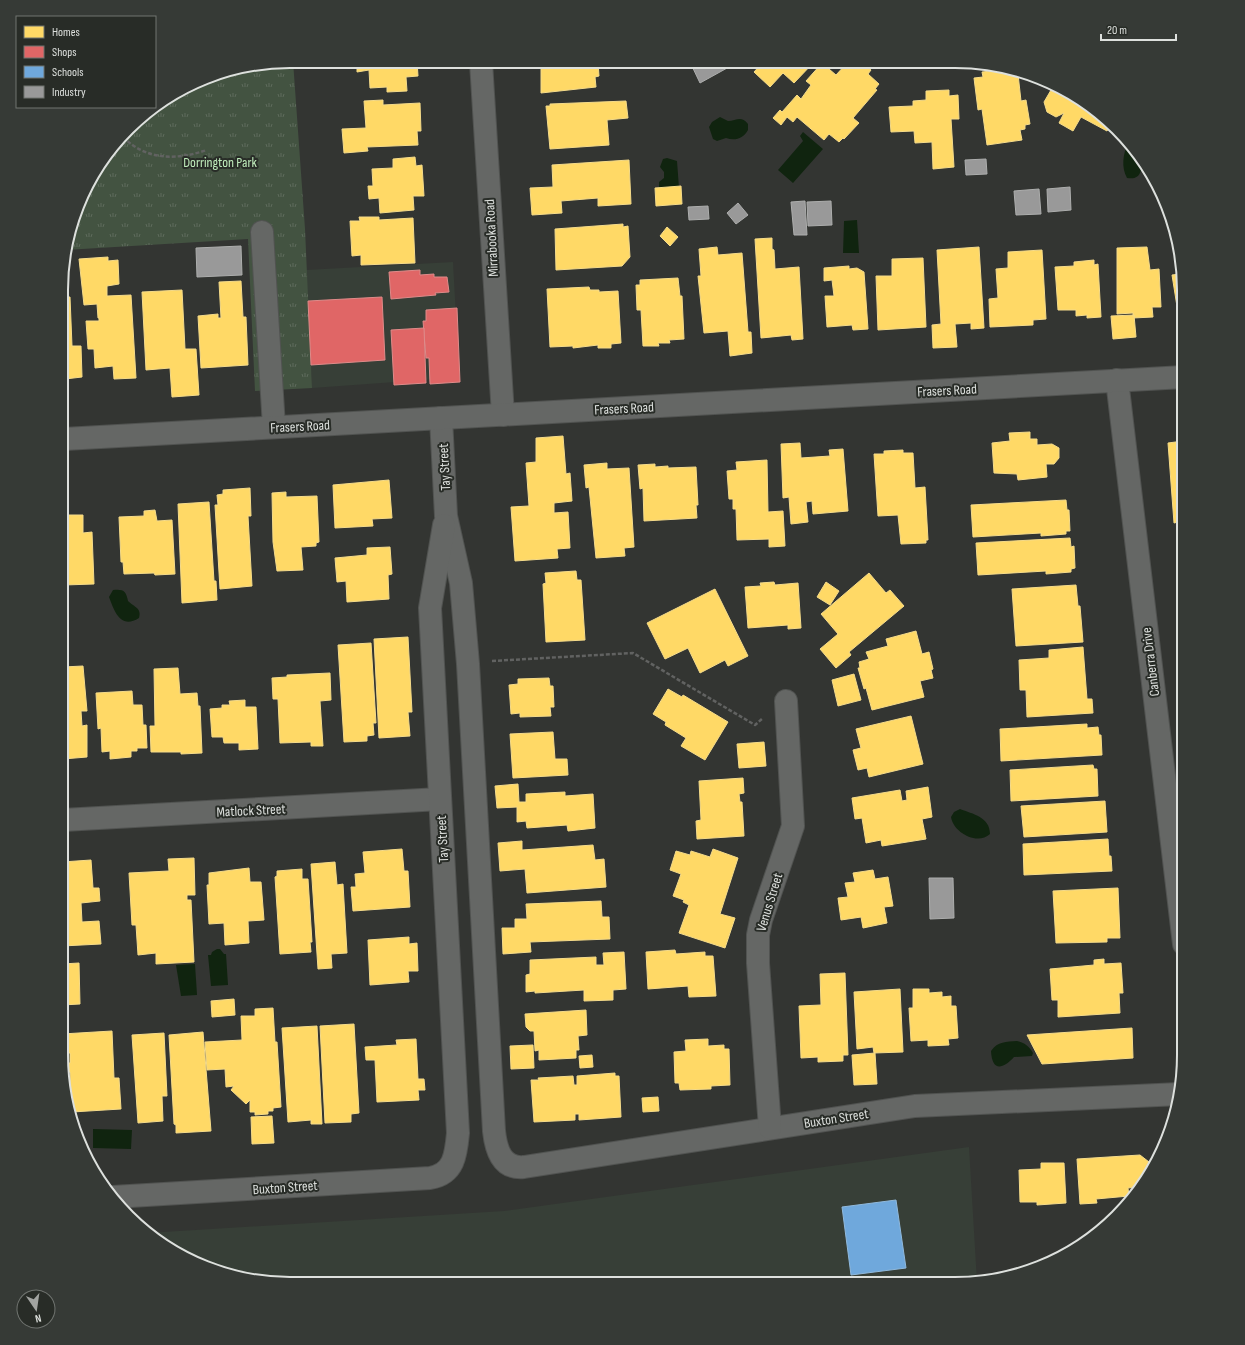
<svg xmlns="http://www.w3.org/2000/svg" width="1245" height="1345" font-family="'Sofia Sans Condensed',sans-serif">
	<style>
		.built { fill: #373f37 }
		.park { fill: url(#park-tufts) }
		.water { fill: #10240f }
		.homes { fill: #ffd966; stroke: #f5db8a }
		.shops { fill: #e06666; stroke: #df8b8a }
		.schools { fill: #6fa8dc; stroke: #90b9dc }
		.industry { fill: #999; stroke: #adaead }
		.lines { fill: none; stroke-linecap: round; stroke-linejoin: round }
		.minor-casing { stroke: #515351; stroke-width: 24 }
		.path { stroke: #616261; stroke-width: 2.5; stroke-dasharray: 4 2; stroke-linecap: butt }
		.minor { stroke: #656765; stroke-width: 22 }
		.labels { text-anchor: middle; stroke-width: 4; stroke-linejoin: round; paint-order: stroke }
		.park-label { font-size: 14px; fill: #c0edbc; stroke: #282c27 }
		.street-label { font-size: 14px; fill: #dde0dd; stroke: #282c27 }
		.rim { fill: none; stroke: #dde0dd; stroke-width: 2 }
	</style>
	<defs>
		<pattern id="park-tufts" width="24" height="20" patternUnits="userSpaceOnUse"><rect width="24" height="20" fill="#435341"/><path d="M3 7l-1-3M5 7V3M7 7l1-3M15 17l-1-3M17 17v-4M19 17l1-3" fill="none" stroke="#5e6b5c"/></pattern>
	</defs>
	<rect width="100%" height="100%" fill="#333532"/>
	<g class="built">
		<polygon points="453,262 459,372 451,378 312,388 306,270"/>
		<polygon points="969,1147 977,1282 970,1284 275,1284 230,1276 176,1253 147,1233 504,1211"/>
	</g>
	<polygon class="park" points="293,61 305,229 312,388 255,391 248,239 65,250 65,245 92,176 139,118 216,73"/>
	<g class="water">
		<path d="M720 117 728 121C736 121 741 115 748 124V130C743 139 735 141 726 138L717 141 713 139 709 127 712 122Z"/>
		<polygon points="803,132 823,149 793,183 778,170 803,141 800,136"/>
		<path d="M1128 143 1140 156 1138 163 1141 170C1139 178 1134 179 1127 178 1121 167 1123 154 1128 143Z"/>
		<polygon points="667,158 677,161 679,188 659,189 659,182 664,178 664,172 660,167 663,159"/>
		<polygon points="857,220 859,253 843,253 844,221"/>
		<path d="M113 590C124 589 126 591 128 601 134 607 142 608 139 618 120 630 114 610 109 597Z"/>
		<path d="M960 809C973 814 990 817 990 834 977 846 953 832 951 817L954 812Z"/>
		<polygon points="217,949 220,949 224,954 226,954 228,985 211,986 208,955 211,955 212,952"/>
		<polygon points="195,964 197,995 181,996 176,965"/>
		<path d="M1017 1041C1025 1043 1029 1046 1033 1053L1032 1056 1014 1057C1002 1070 992 1071 991 1051 998 1041 1006 1042 1017 1041Z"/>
		<polygon points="93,1129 132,1130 131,1149 93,1148"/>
	</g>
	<g class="homes">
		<polygon points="357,61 417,61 418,76 406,77 407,91 387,92 387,87 370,88 369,70 357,72"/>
		<polygon points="541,62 598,62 599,76 595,77 596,87 541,93"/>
		<polygon points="763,62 814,62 794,83 783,73 770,87 754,72"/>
		<polygon points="822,63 836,75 847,63 862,63 871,70 868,74 879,84 875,89 877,90 853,118 859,123 844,139 843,138 839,142 829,134 824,140 797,117 793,122 787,117 781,125 773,118 780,110 782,112 797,95 801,99 811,85 806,81"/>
		<polygon points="998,67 1018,74 1021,101 1026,100 1030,124 1025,125 1025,129 1020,130 1022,140 987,145 982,109 978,110 974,78 983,77 982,72 999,70"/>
		<polygon points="1035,80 1070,92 1106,118 1111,124 1107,131 1081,117 1073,131 1059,123 1064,113 1056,117 1047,112 1044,102 1051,90"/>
		<polygon points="949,90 949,96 958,95 959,119 951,119 954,167 933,169 932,142 915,143 914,131 891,132 889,107 913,106 913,101 926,100 926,91"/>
		<polygon points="383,100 383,105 420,103 421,131 417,131 418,145 367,147 368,151 344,153 342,129 366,128 364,101"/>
		<polygon points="626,101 628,118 607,120 609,145 550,149 546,106 550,106 550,104"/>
		<polygon points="415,157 416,166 422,165 424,196 413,196 414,210 380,213 379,198 369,199 368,186 373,186 372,169 393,168 393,159"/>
		<polygon points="629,160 631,204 598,206 598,198 561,201 562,213 532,215 530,188 553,187 552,165"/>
		<polygon points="681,186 682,204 656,206 655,188"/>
		<polygon points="359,217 379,217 379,220 413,218 415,263 361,265 361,255 352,256 350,221 360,221"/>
		<polygon points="623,224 623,227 628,226 630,257 622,266 556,270 555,229"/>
		<polygon points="667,227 678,237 670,246 660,236"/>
		<polygon points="772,238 772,249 774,250 775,269 799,267 803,339 792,340 791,335 761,338 755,239"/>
		<polygon points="717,247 718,255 742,253 748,332 751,332 752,353 730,356 728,331 704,333 698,276 701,276 699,249"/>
		<polygon points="979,247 984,328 971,329 971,323 955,324 957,347 933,348 932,325 941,324 937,250"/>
		<polygon points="1147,247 1150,270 1159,269 1161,307 1152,307 1153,317 1133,318 1133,313 1117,314 1117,248"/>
		<polygon points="1042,250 1046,319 1033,320 1033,325 990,327 989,299 998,298 996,269 1008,268 1008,252"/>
		<polygon points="108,257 108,261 118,260 119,284 107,286 107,296 131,295 136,378 114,379 113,366 95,368 94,349 88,349 86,321 99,321 99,318 98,318 97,304 84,305 79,259"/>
		<polygon points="923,258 926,327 878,330 876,276 892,276 892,259"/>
		<polygon points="1094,260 1094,265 1098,264 1101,317 1087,318 1087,315 1076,316 1076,310 1058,310 1055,267 1074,266 1074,262"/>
		<polygon points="1178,260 1181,260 1184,275 1184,319 1179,319 1172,275 1180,274"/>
		<polygon points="849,266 849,269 857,268 864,272 868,329 853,330 852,325 827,327 825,296 834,296 832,280 824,281 824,268"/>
		<polygon points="678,278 680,296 682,296 684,339 669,340 670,343 658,343 659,346 643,346 641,310 637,310 636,285 640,285 640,280"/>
		<polygon points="241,281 243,317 246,317 248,365 201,368 198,316 218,314 218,318 221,318 219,282"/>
		<polygon points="589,287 590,290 599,290 599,292 618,291 621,343 611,344 611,348 598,348 598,345 573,348 573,346 550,347 547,289"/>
		<polygon points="182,290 185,349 196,349 199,395 172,397 170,368 146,370 142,292"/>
		<polygon points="65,297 70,297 72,346 81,346 82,377 65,379"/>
		<polygon points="1134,315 1136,337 1113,339 1111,316"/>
		<polygon points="1030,432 1030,439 1037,439 1037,445 1052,444 1059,448 1059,458 1054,464 1046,464 1047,477 1018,480 1017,474 994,473 992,443 1010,441 1009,433"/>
		<polygon points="563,436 566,474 570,473 572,501 554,503 554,513 568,512 570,548 557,549 558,558 515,561 511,507 529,506 526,463 536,462 536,438"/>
		<polygon points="1183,441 1184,534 1179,534 1178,522 1174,523 1168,443"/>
		<polygon points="800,443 801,458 830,456 829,450 843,449 848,511 813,514 812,501 806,502 808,522 791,524 789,497 783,498 781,444"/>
		<polygon points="903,450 903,453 913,453 915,488 925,487 928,540 926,540 926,543 901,544 898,515 878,516 874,454 884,454 884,451"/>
		<polygon points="767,460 768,512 783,511 785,546 769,547 769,539 737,540 736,509 733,509 733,499 729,499 727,471 737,470 736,462"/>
		<polygon points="607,463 607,469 629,468 634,547 624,548 625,556 596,558 589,487 586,488 584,465"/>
		<polygon points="655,464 655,467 668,466 668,468 696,467 698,505 696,505 697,518 644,521 643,488 640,489 638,465"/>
		<polygon points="389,480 392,518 372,519 373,526 335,528 333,485"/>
		<polygon points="250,488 251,516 248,516 252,586 220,589 215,505 218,505 217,495 223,494 223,490"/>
		<polygon points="286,492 286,497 317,496 319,542 316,543 316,546 301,547 303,570 277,571 273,542 272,493"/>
		<polygon points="1066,500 1067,510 1069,510 1070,531 1066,531 1066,534 1041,536 1041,533 973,537 971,505"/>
		<polygon points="209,502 214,581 216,581 217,600 182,603 178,504"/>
		<polygon points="155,510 157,521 172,520 175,574 155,575 154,573 124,574 123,562 121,562 119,517 144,516 144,511"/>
		<polygon points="64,515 83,515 83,533 92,532 94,584 64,585"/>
		<polygon points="1070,538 1071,547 1074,546 1075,568 1071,569 1071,572 1046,574 1046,571 978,575 976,543"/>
		<polygon points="390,547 392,574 388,575 389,599 347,602 346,581 337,582 335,558 367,555 367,548"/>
		<polygon points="576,571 577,580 581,580 585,640 546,642 543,584 546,583 545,573"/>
		<polygon points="869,573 886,593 890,590 904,606 849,652 851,655 836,668 820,649 838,634 821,614"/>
		<polygon points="774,582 775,585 798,583 801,628 788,629 788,625 748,628 745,587 761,586 760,583"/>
		<polygon points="826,582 839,591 830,605 817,597"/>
		<polygon points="1076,585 1078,606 1080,606 1083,642 1016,646 1012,589"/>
		<polygon points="715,589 748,656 728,666 725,660 700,673 688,648 665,659 647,623"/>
		<polygon points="916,631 922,654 929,652 933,669 931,670 933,678 920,681 924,697 872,710 866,688 864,689 858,668 860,668 859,662 869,659 866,652 888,646 886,639"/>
		<polygon points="408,637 412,712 408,712 410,736 379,738 374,639"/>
		<polygon points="371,643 376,723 373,723 374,735 367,736 367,741 344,742 338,645"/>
		<polygon points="1083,647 1087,699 1092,699 1093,713 1027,717 1026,690 1020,690 1019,660 1049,658 1049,650"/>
		<polygon points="83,666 87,711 81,711 82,726 87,725 87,757 63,759 63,667"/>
		<polygon points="178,668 180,694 197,693 198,706 200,706 202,753 181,754 181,752 151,752 150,726 155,726 154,669"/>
		<polygon points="330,673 331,700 320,701 323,746 311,746 311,742 280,743 278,699 273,699 272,678 287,677 287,675"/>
		<polygon points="854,674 861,700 838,706 832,680"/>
		<polygon points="549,678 550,686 553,686 554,707 550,707 551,716 520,717 520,713 511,714 509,685 518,684 518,679"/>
		<polygon points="668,689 682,697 683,695 728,722 705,760 681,746 686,738 665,725 666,722 653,714"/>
		<polygon points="132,691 133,705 142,705 143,725 146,725 147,748 137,748 137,751 131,751 131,757 110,759 110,751 102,752 101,728 98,729 96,693"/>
		<polygon points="245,700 245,707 256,707 258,749 239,750 239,743 224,743 223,737 212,737 210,709 222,708 222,705 230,705 229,701"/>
		<polygon points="911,716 923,764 869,777 867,768 858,770 853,750 861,748 856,729"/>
		<polygon points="1087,724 1087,728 1098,727 1099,735 1101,735 1102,755 1001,761 1000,729"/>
		<polygon points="553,732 555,759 567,759 568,775 513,778 510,734"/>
		<polygon points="764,742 766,766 739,768 737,744"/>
		<polygon points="1093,765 1094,769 1097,769 1098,796 1011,801 1010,770"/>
		<polygon points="743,778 744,793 739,794 740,802 742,802 744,836 697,839 696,821 701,820 699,781"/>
		<polygon points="518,784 519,802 526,802 526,794 565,792 565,796 593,794 595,828 568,831 567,825 527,828 526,821 517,822 517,807 497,808 495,786"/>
		<polygon points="928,787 932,817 922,819 926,839 882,846 881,840 866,843 862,818 855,819 852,798 900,790 902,801 907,800 906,791"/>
		<polygon points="1105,801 1107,832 1024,837 1021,806"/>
		<polygon points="1108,839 1109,856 1111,856 1112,871 1024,875 1023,844"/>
		<polygon points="522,841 522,850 593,845 595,860 604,859 606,887 527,893 525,869 500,871 498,843"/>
		<polygon points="402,849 404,871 408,871 410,907 353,911 351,887 356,887 355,874 365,873 363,852"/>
		<polygon points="713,849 738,858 720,914 735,918 725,948 679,933 689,905 683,902 684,900 673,896 681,874 670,870 676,851 690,855 691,851 710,857"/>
		<polygon points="194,858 195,895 187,895 187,900 191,900 194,962 156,964 156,953 138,955 136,925 132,925 129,873 169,871 168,859"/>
		<polygon points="91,860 93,888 99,888 100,901 81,903 82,922 99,921 101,944 62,946 62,862"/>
		<polygon points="335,862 337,885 343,884 347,953 331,954 332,968 318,969 311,864"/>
		<polygon points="249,868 250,882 261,882 264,920 248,921 249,943 225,945 224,923 209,924 207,885 209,885 209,873"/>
		<polygon points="302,869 302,879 308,879 312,942 310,942 311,952 280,954 275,877 277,876 277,871"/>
		<polygon points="873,870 875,879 888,877 893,906 884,907 887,923 863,928 861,917 841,920 838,898 848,897 845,883 855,882 853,873"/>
		<polygon points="1118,888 1120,938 1107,938 1107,942 1056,943 1053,891"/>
		<polygon points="601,901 602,917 609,917 610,939 530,942 531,952 503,954 502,928 515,928 515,919 527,919 526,904"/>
		<polygon points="409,937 409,944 417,943 418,971 408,971 409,982 370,985 368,940"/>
		<polygon points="675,950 676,954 705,952 705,956 713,956 716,996 689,997 688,986 648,989 646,952"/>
		<polygon points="624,952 626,989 613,990 613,1000 584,1001 584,990 535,993 535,991 526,992 526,975 530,974 530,960 596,957 596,965 604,965 603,953"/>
		<polygon points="1104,959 1104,964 1121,963 1123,993 1119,993 1120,1013 1058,1017 1058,1000 1052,1000 1050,969 1094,965 1094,960"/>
		<polygon points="79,963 80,1004 62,1005 62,964"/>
		<polygon points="845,973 848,1055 843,1055 843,1061 818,1062 818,1057 801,1058 799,1006 821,1005 820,974"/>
		<polygon points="900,989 903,1052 874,1053 873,1047 857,1049 854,992"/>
		<polygon points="913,989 929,989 929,993 942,992 942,997 951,996 951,1006 956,1006 958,1038 948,1039 949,1045 928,1046 928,1040 911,1041 909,1008 913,1008"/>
		<polygon points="234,999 235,1015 212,1017 211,1001"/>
		<polygon points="273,1008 275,1042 277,1042 281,1107 273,1108 273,1111 268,1111 268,1114 255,1115 255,1112 250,1112 250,1100 246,1104 231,1090 234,1086 226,1087 225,1069 207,1070 205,1042 242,1040 241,1016 255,1016 255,1009"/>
		<polygon points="586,1010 587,1035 578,1036 579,1050 576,1050 576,1058 539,1060 539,1050 535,1051 534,1031 530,1031 526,1027 525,1014"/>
		<polygon points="354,1024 359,1113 351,1114 351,1122 325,1123 320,1026"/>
		<polygon points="317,1026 322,1124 311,1124 311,1120 288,1122 282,1028"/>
		<polygon points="1132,1028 1133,1058 1042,1064 1027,1035"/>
		<polygon points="112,1031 114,1078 119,1078 121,1109 72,1112 70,1072 67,1072 67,1063 70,1063 70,1053 62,1053 62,1034"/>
		<polygon points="203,1032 211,1131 176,1133 176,1125 174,1124 169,1035"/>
		<polygon points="164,1033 167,1096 162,1096 163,1121 138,1123 132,1035"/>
		<polygon points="416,1039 418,1079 424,1079 425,1090 418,1090 419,1100 377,1102 375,1060 366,1060 365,1047 397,1045 396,1040"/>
		<polygon points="708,1039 708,1046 724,1045 724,1049 729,1049 730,1085 711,1086 711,1089 680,1090 679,1083 675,1083 674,1052 686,1051 685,1040"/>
		<polygon points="533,1045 534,1068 511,1069 510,1046"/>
		<polygon points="875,1053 877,1084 854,1085 852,1055"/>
		<polygon points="592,1055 593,1067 580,1068 579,1056"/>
		<polygon points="615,1073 615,1076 619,1076 621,1117 579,1120 579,1114 575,1114 575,1120 534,1122 531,1080 539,1080 538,1078 573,1076 574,1085 577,1085 577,1076"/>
		<polygon points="658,1097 659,1111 643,1112 642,1098"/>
		<polygon points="272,1116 274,1143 252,1144 251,1117"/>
		<polygon points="1140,1155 1149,1162 1149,1175 1148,1177 1139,1178 1139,1187 1128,1188 1129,1196 1096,1199 1097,1203 1080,1204 1077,1159"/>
		<polygon points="1041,1163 1064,1163 1066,1203 1037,1205 1037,1202 1020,1202 1019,1170 1041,1169"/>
	</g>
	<g class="shops">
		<polygon points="420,270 420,275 434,274 434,277 447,277 449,292 435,293 436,295 391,299 389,272"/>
		<polygon points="382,297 385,360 311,365 308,301"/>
		<polygon points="457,308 460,382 430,384 429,358 426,358 423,321 426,321 426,310"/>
		<polygon points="424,328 426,383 394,385 391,330"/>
	</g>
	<g class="schools">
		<polygon points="896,1200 906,1268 851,1275 842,1207"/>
		<polygon points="257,1277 257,1281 239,1278"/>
	</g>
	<g class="industry">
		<polygon points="690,62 738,62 700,83"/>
		<polygon points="986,159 987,174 966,175 965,160"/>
		<polygon points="1070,187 1071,210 1048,212 1047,189"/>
		<polygon points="1039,189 1041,214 1016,215 1014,191"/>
		<polygon points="805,201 807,235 794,235 791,202"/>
		<polygon points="831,201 832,225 808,226 807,202"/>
		<polygon points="738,203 748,215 736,224 727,213"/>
		<polygon points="708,206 709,219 689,220 688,207"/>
		<polygon points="241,246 242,275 197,277 196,248"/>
		<polygon points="929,878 953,878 954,918 930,919"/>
	</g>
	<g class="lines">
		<g class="minor-casing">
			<g id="minor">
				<polyline points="481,62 503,415"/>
				<polyline points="262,232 274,427"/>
				<polyline points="1117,380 1184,944"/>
				<path d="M441 418 446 516 461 583 468 664 494 1131C496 1150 502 1169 524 1167L915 1106 1180 1094"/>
				<polyline points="64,439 1184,377"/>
				<polyline points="63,820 440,799"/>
				<polyline points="770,1128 758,963 758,935 761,920 793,826 786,701"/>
				<path d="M113 1197 430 1178C454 1174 456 1155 458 1133L430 608 444 525"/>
			</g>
		</g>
		<g class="path">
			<path d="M123 137C147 161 177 160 207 150"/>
			<polyline points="492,661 633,653 755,725 763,718"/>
		</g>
		<use href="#minor" class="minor"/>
	</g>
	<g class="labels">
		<g class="park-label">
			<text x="220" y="167">Dorrington Park</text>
		</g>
		<g class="street-label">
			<text transform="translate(491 238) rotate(-93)" y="5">Mirrabooka Road</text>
			<text transform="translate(947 390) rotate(-3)" y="5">Frasers Road</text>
			<text transform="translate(624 408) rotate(-3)" y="5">Frasers Road</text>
			<text transform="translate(300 426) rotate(-3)" y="5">Frasers Road</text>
			<text transform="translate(444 467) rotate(-93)" y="5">Tay Street</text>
			<text transform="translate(1150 662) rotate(-97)" y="5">Canberra Drive</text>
			<text transform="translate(251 810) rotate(-3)" y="5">Matlock Street</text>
			<text transform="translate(442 839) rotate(-93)" y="5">Tay Street</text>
			<text transform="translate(769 902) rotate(-73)" y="5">Venus Street</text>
			<text transform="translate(836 1118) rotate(-9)" y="5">Buxton Street</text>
			<text transform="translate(285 1187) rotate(-4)" y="5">Buxton Street</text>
		</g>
	</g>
	<path d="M0 0H1245V1345H0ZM290 68H955A222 222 0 0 1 1177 290V1055A222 222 0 0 1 955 1277H290A222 222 0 0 1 68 1055V290A222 222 0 0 1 290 68Z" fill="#363a36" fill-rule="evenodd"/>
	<path class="rim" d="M290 68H955A222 222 0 0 1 1177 290V1055A222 222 0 0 1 955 1277H290A222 222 0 0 1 68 1055V290A222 222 0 0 1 290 68Z"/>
	<rect x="16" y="16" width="140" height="92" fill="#282c27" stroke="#707470"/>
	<rect x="24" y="26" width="20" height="12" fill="#ffd966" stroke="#707470"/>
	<text x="52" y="36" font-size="12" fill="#dde0dd">Homes</text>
	<rect x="24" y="46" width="20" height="12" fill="#e06666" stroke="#707470"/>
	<text x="52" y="56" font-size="12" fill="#dde0dd">Shops</text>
	<rect x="24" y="66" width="20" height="12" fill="#6fa8dc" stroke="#707470"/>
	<text x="52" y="76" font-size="12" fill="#dde0dd">Schools</text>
	<rect x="24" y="86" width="20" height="12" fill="#999999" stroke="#707470"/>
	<text x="52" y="96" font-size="12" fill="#dde0dd">Industry</text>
	<g transform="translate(36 1309) rotate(167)"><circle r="19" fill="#282c27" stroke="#707470"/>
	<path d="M0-3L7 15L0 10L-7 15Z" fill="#a2a4a1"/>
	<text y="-6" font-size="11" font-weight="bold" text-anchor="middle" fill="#dde0dd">N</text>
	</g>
	<path d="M1101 34v6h75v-6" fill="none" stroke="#dde0dd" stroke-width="2"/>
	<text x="1107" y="34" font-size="12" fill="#dde0dd" stroke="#282c27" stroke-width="3" paint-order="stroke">20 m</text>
</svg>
